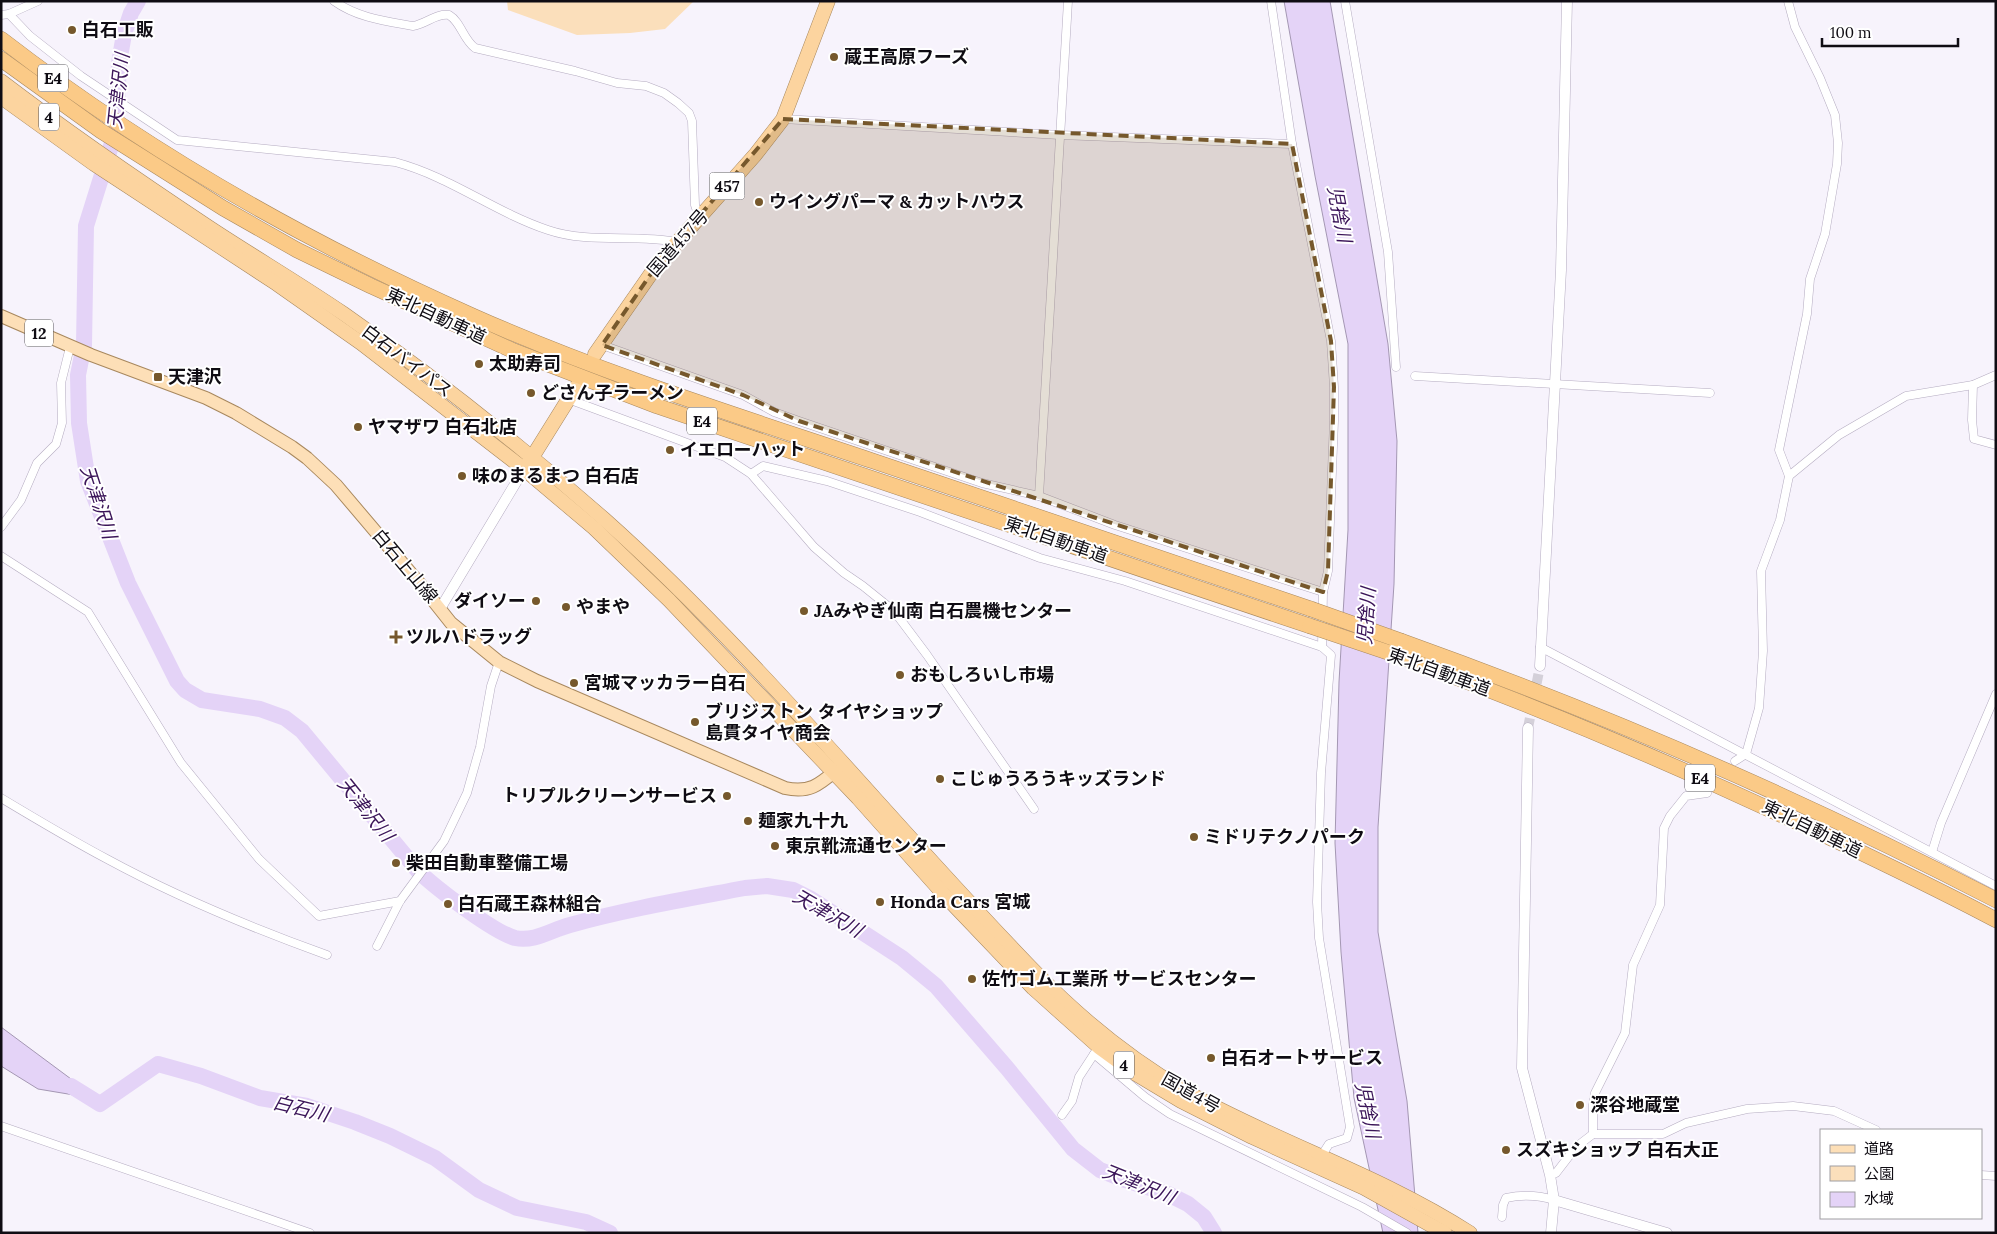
<svg xmlns="http://www.w3.org/2000/svg" width="1997" height="1234" font-family="Lora,'Noto Sans JP',serif">
	<style>
		.green { fill: #fbdfbb }
		.water { fill: #e4d3f7; stroke: #a497b3 }
		.lines { fill: none; stroke-linecap: round; stroke-linejoin: round }
		.river { stroke: #e4d3f7; stroke-width: 16 }
		.tertiary-tunnel { stroke: #d4d0d9; stroke-width: 10; stroke-dasharray: 10 5; stroke-linecap: butt }
		.minor-casing { stroke: #b5acc1; stroke-width: 9 }
		.tertiary-casing { stroke: #b5acc1; stroke-width: 11 }
		.primary-casing { stroke: #a8885e; stroke-width: 14 }
		.trunk-casing { stroke: #a8885e; stroke-width: 15 }
		.motorway-casing { stroke: #a8885e; stroke-width: 16 }
		.minor { stroke: #fff; stroke-width: 8 }
		.tertiary { stroke: #fff; stroke-width: 10 }
		.primary { stroke: #fddfb7; stroke-width: 12 }
		.trunk { stroke: #fcd49f; stroke-width: 14 }
		.motorway { stroke: #fbca87; stroke-width: 15 }
		.motorway-bridge-casing { stroke: #a8885e; stroke-width: 16; stroke-linecap: butt }
		.motorway-bridge { stroke: #fbca87; stroke-width: 15 }
		.marked { fill: #76582c; fill-opacity: 0.2; stroke: #76582c; stroke-width: 4; stroke-dasharray: 10 6; stroke-linejoin: round }
		.poi-dot { fill: #76582c; stroke: #fff; stroke-width: 2 }
		.labels { text-anchor: middle; stroke-width: 4; stroke-linejoin: round; paint-order: stroke }
		.shield { fill: #fff; stroke: #57555a; stroke-width: 1 }
		.shield-label { font-size: 16px; font-weight: bold; fill: #0f0c13 }
		.poi-label { font-size: 18px; font-weight: bold; fill: #0f0c13; stroke: #fff; text-anchor: start }
		.street-label { font-size: 18px; fill: #0f0c13; stroke: #fff }
		.water-label { font-size: 19px; font-style: italic; fill: #3b1559; stroke: #fff }
	</style>
	<rect width="100%" height="100%" fill="#f7f3fc"/>
	<polygon class="green" points="507,1 694,1 665,29 630,33 577,35 508,10"/>
	<g class="water">
		<polygon points="1284,1 1330,1 1388,344 1397,441 1394,584 1378,827 1378,932 1407,1101 1418,1233 1383,1233 1354,1098 1341,952 1335,843 1339,682 1348,530 1348,344 1315,176"/>
		<polygon points="1,1027 98,1099 38,1089 1,1066"/>
	</g>
	<g class="lines">
		<g class="river">
			<path d="M138 1 131 13 124 34 119 63 116 130 86 226 84 345 78 375 79 423 88 481 128 583 177 681 185 690 202 700 260 709 285 718 302 731 418 871C436 888 493 932 515 938 535 942 551 930 570 925 627 909 687 899 745 888L767 886 793 890 811 899 902 958 936 986 1007 1068 1073 1149 1100 1170 1125 1180 1168 1194 1188 1204 1204 1217 1214 1233"/>
			<polyline points="71,1086 100,1104 158,1064 201,1076 260,1098 307,1106 355,1122 390,1136 435,1158 479,1190 517,1208 586,1222 610,1233"/>
		</g>
		<polyline class="tertiary-tunnel" points="1528,728 1540,666"/>
		<g class="minor-casing">
			<g id="minor">
				<path d="M334 1C358 18 385 21 413 26 426 24 436 13 449 15 461 22 463 39 475 48L575 71 617 83 646 86 664 93 678 103 689 113 692 121 695 205 699 217"/>
				<polyline points="1271,1 1292,144 1331,341 1334,387 1334,421 1328,571 1323,592 1322,647"/>
				<polyline points="1345,1 1388,252 1396,367"/>
				<path d="M9 14 30 36 81 76 177 140 395 162C451 177 494 212 548 230 589 244 634 234 677 242"/>
				<polyline points="1,15 9,14 38,1"/>
				<polyline points="783,119 1060,135 1292,144"/>
				<polyline points="602,345 743,395 774,412 799,421 982,483 1039,496 1115,525 1323,592"/>
				<polyline points="1415,376 1710,393"/>
				<polyline points="1973,385 1972,420 1974,439 1996,445"/>
				<polyline points="568,399 725,457 751,474 814,547 844,573 863,586 894,611 927,655 1034,809"/>
				<polyline points="751,474 763,466 827,481 920,512 1040,558 1125,581 1322,647 1331,655 1321,773 1317,902 1319,938 1350,1127 1347,1138 1329,1144 1322,1155"/>
				<polyline points="1789,476 1839,435 1906,396 1973,385 1996,375"/>
				<polyline points="1039,496 1068,1"/>
				<polyline points="1,527 21,500 37,463 56,444 62,423 61,383 70,347"/>
				<polyline points="1,556 88,612 181,763 259,859 319,916 400,901"/>
				<polyline points="1540,647 1996,886"/>
				<polyline points="1735,761 1746,754 1759,708 1763,651 1761,571 1780,520 1789,476 1779,450 1807,314 1810,279 1825,234 1837,164 1838,143 1835,115 1820,78 1795,27 1788,1"/>
				<path d="M1 798C36 819 71 840 107 859 177 897 252 928 327 955"/>
				<polyline points="1932,852 1941,823 1996,694"/>
				<polyline points="377,946 400,901 444,841 467,793 480,747 491,686 499,662"/>
				<polyline points="1094,1054 1145,1097 1170,1114 1362,1207 1407,1233"/>
				<polyline points="1062,1115 1072,1101 1079,1077 1096,1051"/>
				<polyline points="1,1126 310,1233"/>
				<polyline points="1593,1134 1593,1105 1595,1093 1625,1033 1633,965 1660,905 1664,828 1670,816 1686,796 1707,793"/>
				<polyline points="1550,1175 1556,1173 1576,1147 1593,1134 1663,1134 1686,1123 1747,1109 1793,1106 1834,1111 1876,1130"/>
				<polyline points="1981,1175 1996,1176"/>
				<path d="M1502 1217 1503 1205 1506 1198C1524 1194 1538 1195 1554 1200"/>
			</g>
		</g>
		<g class="tertiary-casing">
			<g id="tertiary">
				<polyline points="440,609 524,469"/>
				<polyline points="1540,666 1561,270 1567,1"/>
				<polyline points="1528,728 1522,1068 1550,1175 1554,1200 1551,1233"/>
				<polyline points="1554,1200 1667,1233"/>
			</g>
		</g>
		<g class="primary-casing">
			<path id="primary" d="M1 316 91 355 206 398 236 413 292 447 307 458 336 485 420 584 451 623 499 662 537 681 785 788C811 794 821 783 840 767"/>
		</g>
		<g class="trunk-casing">
			<g id="trunk">
				<path d="M1 81C69 133 139 181 210 228 254 257 300 284 344 314 434 377 521 446 604 519 760 658 891 824 1037 974 1081 1019 1130 1059 1185 1091 1278 1143 1380 1175 1470 1233"/>
				<polyline points="1,97 94,164 277,284 361,343 524,469 594,528 669,600 858,798 948,899 1033,988 1099,1047 1136,1074 1181,1101 1252,1137 1364,1188 1445,1233"/>
				<polyline points="595,354 657,265 755,155 783,119 828,1"/>
				<polyline points="528,464 576,387"/>
			</g>
		</g>
		<g class="motorway-casing">
			<g id="motorway">
				<path d="M1 39C146 151 306 242 473 316 603 374 739 416 873 461 1019 511 1165 560 1311 609"/>
				<polyline points="1,59 101,131 223,208 297,250 371,286 514,351 657,406 1310,626"/>
				<path d="M1401 641C1605 714 1803 800 1996 900"/>
				<path d="M1396 655C1545 709 1690 771 1833 839 1887 865 1942 891 1996 920"/>
			</g>
		</g>
		<use href="#minor" class="minor"/>
		<use href="#tertiary" class="tertiary"/>
		<use href="#primary" class="primary"/>
		<use href="#trunk" class="trunk"/>
		<use href="#motorway" class="motorway"/>
		<g class="motorway-bridge-casing">
			<g id="motorway-bridge">
				<polyline points="1311,609 1401,641"/>
				<polyline points="1310,626 1396,655"/>
			</g>
		</g>
		<use href="#motorway-bridge" class="motorway-bridge"/>
	</g>
	<path class="marked" d="M783 119 1292 144 1331 341 1334 387 1328 571 1323 592 799 421 743 395 602 345 657 265Z"/>
	<g class="poi-dot">
		<circle cx="72" cy="30" r="5"/>
		<circle cx="834" cy="57" r="5"/>
		<circle cx="759" cy="202" r="5"/>
		<circle cx="479" cy="364" r="5"/>
		<rect x="153" y="372" width="10" height="10" rx="2.5"/>
		<circle cx="531" cy="393" r="5"/>
		<circle cx="358" cy="427" r="5"/>
		<circle cx="670" cy="450" r="5"/>
		<circle cx="462" cy="476" r="5"/>
		<circle cx="536" cy="601" r="5"/>
		<circle cx="566" cy="607" r="5"/>
		<circle cx="804" cy="611" r="5"/>
		<path d="M393.5 629.5h5v5h5v5h-5v5h-5v-5h-5v-5h5z"/>
		<circle cx="900" cy="675" r="5"/>
		<circle cx="574" cy="683" r="5"/>
		<circle cx="695" cy="722" r="5"/>
		<circle cx="940" cy="779" r="5"/>
		<circle cx="727" cy="796" r="5"/>
		<circle cx="748" cy="821" r="5"/>
		<circle cx="1194" cy="837" r="5"/>
		<circle cx="775" cy="846" r="5"/>
		<circle cx="396" cy="863" r="5"/>
		<circle cx="880" cy="902" r="5"/>
		<circle cx="448" cy="904" r="5"/>
		<circle cx="972" cy="979" r="5"/>
		<circle cx="1211" cy="1058" r="5"/>
		<circle cx="1580" cy="1105" r="5"/>
		<circle cx="1506" cy="1150" r="5"/>
	</g>
	<g class="labels">
		<g class="shield">
			<rect x="38" y="64.5" width="30" height="27" rx="4"/>
			<rect x="39" y="103.5" width="20" height="27" rx="4"/>
			<rect x="709.5" y="172.5" width="35" height="27" rx="4"/>
			<rect x="25" y="319.5" width="28" height="27" rx="4"/>
			<rect x="687" y="407.5" width="30" height="27" rx="4"/>
			<rect x="1685" y="764.5" width="30" height="27" rx="4"/>
			<rect x="1114" y="1051.5" width="20" height="27" rx="4"/>
		</g>
		<g class="shield-label">
			<text x="53" y="84">E4</text>
			<text x="49" y="123">4</text>
			<text x="727" y="192">457</text>
			<text x="39" y="339">12</text>
			<text x="702" y="427">E4</text>
			<text x="1700" y="784">E4</text>
			<text x="1124" y="1071">4</text>
		</g>
		<g class="poi-label">
			<text x="82" y="36">白石工販</text>
			<text x="844" y="63">蔵王高原フーズ</text>
			<text x="769" y="208">ウイングパーマ &amp; カットハウス</text>
			<text x="489" y="370">太助寿司</text>
			<text x="168" y="383">天津沢</text>
			<text x="541" y="399">どさん子ラーメン</text>
			<text x="368" y="433">ヤマザワ 白石北店</text>
			<text x="680" y="456">イエローハット</text>
			<text x="472" y="482">味のまるまつ 白石店</text>
			<text x="526" y="607" text-anchor="end">ダイソー</text>
			<text x="576" y="613">やまや</text>
			<text x="814" y="617">JAみやぎ仙南 白石農機センター</text>
			<text x="406" y="643">ツルハドラッグ</text>
			<text x="910" y="681">おもしろいし市場</text>
			<text x="584" y="689">宮城マッカラー白石</text>
			<text x="705" y="718">ブリジストン タイヤショップ<tspan x="705" dy="21">島貫タイヤ商会</tspan></text>
			<text x="950" y="785">こじゅうろうキッズランド</text>
			<text x="717" y="802" text-anchor="end">トリプルクリーンサービス</text>
			<text x="758" y="827">麺家九十九</text>
			<text x="1204" y="843">ミドリテクノパーク</text>
			<text x="785" y="852">東京靴流通センター</text>
			<text x="406" y="869">柴田自動車整備工場</text>
			<text x="890" y="908">Honda Cars 宮城</text>
			<text x="458" y="910">白石蔵王森林組合</text>
			<text x="982" y="985">佐竹ゴム工業所 サービスセンター</text>
			<text x="1221" y="1064">白石オートサービス</text>
			<text x="1590" y="1111">深谷地蔵堂</text>
			<text x="1516" y="1156">スズキショップ 白石大正</text>
		</g>
		<g class="street-label">
			<text transform="translate(678 243) rotate(-49)" y="6">国道457号</text>
			<text transform="translate(436 316) rotate(25)" y="6">東北自動車道</text>
			<text transform="translate(407 361) rotate(37)" y="6">白石バイパス</text>
			<text transform="translate(1056 540) rotate(19)" y="6">東北自動車道</text>
			<text transform="translate(405 566) rotate(50)" y="6">白石上山線</text>
			<text transform="translate(1439 672) rotate(20)" y="6">東北自動車道</text>
			<text transform="translate(1812 829) rotate(26)" y="6">東北自動車道</text>
			<text transform="translate(1191 1093) rotate(29)" y="6">国道4号</text>
		</g>
		<g class="water-label">
			<text transform="translate(118 91) rotate(-84)" y="7">天津沢川</text>
			<text transform="translate(1340 214) rotate(79)" y="7">児捨川</text>
			<text transform="translate(99 502) rotate(72)" y="7">天津沢川</text>
			<text transform="translate(1366 616) rotate(-86)" y="7">児捨川</text>
			<text transform="translate(366 809) rotate(51)" y="7">天津沢川</text>
			<text transform="translate(828 913) rotate(30)" y="7">天津沢川</text>
			<text transform="translate(301 1108) rotate(14)" y="7">白石川</text>
			<text transform="translate(1368 1110) rotate(78)" y="7">児捨川</text>
			<text transform="translate(1139 1184) rotate(22)" y="7">天津沢川</text>
		</g>
	</g>
	<rect width="1997" height="1234" fill="none" stroke="#0f0c13" stroke-width="5"/>
	<rect x="1820" y="1129" width="162" height="90" fill="#ffffff" stroke="#9f9ea1"/>
	<rect x="1830" y="1145" width="25" height="8" fill="#fddfb7" stroke="#9f9ea1"/>
	<text x="1864" y="1154" font-size="15" fill="#0f0c13">道路</text>
	<rect x="1830" y="1166" width="25" height="15" fill="#fbdfbb" stroke="#9f9ea1"/>
	<text x="1864" y="1179" font-size="15" fill="#0f0c13">公園</text>
	<rect x="1830" y="1192" width="25" height="15" fill="#e4d3f7" stroke="#9f9ea1"/>
	<text x="1864" y="1204" font-size="15" fill="#0f0c13">水域</text>
	<path d="M1822 38v8h136v-8" fill="none" stroke="#0f0c13" stroke-width="2.5"/>
	<text x="1830" y="38" font-size="15" fill="#0f0c13" stroke="#ffffff" stroke-width="4" paint-order="stroke">100 m</text>
</svg>
